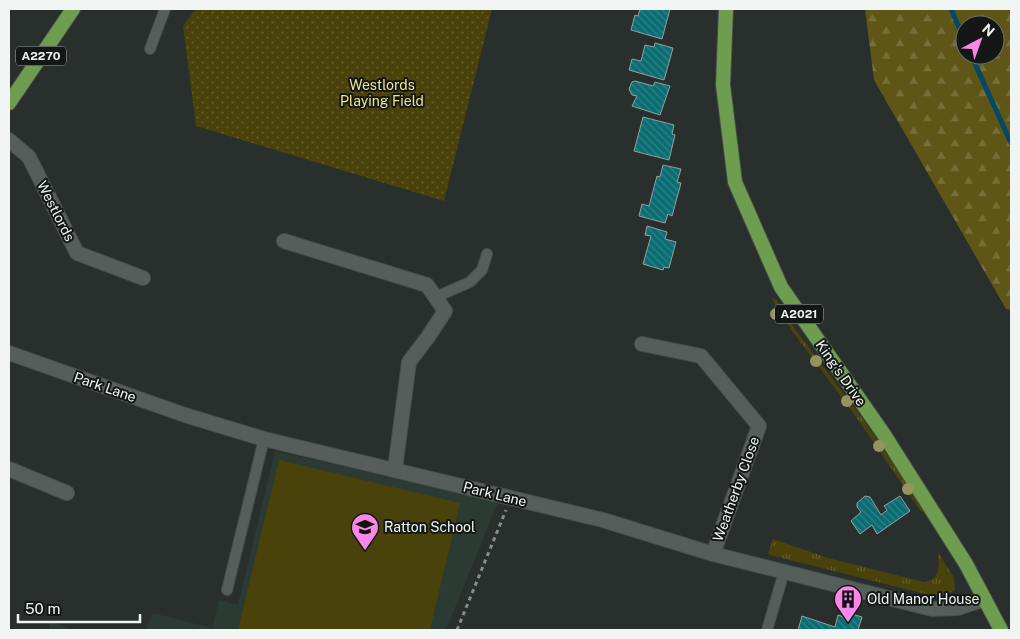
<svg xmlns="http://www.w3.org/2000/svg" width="1020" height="639" font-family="'Public Sans',sans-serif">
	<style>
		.built { fill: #2c3a34 }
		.grass { fill: url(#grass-tufts) }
		.forest { fill: url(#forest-firs); fill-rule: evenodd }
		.park { fill: url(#park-dots) }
		.garden { fill: #4a420b }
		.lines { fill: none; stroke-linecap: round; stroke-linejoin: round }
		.stream { stroke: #004967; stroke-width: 5 }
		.building { fill: url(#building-back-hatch); stroke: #96a0a0 }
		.service-casing { stroke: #474c4a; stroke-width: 12 }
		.minor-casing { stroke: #474c4a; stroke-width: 16 }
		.primary-casing { stroke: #474c4a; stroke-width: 16 }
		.path { stroke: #878d8a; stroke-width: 3; stroke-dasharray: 4 4; stroke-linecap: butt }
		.service { stroke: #565e5b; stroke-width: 10 }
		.minor { stroke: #565e5b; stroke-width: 14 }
		.primary { stroke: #6f9d50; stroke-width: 14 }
		.tree { fill: #979360 }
		.labels { text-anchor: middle; stroke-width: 4; stroke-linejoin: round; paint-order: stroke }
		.shield { fill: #131715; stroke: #aeb2b0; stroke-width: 1 }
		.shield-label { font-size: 12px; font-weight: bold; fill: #f0f5f3 }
		.park-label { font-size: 14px; fill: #f1e48b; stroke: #131715 }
		.street-label { font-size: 14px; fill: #f0f5f3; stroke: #131715 }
		.poi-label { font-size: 14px; fill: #f0f5f3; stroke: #131715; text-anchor: start }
	</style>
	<defs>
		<pattern id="grass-tufts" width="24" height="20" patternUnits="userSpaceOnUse" patternTransform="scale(1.25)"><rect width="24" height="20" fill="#4a420b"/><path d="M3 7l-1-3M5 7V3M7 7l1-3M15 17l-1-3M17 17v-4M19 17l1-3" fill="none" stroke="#645e2f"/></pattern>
		<pattern id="forest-firs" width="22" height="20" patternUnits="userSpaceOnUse" patternTransform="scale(1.25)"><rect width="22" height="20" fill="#5e5517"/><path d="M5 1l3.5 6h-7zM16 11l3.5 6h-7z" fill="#756e39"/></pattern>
		<pattern id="park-dots" width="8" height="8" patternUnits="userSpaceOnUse" patternTransform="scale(1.25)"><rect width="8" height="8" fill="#4a420b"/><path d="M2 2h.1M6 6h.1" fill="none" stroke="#645e2f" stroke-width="1.8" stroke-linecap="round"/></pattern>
		<pattern id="building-back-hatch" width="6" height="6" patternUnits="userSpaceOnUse" patternTransform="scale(1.25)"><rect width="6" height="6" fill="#0a6d72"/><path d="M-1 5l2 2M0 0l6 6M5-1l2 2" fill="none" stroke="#2e8287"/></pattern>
	</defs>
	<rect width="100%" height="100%" fill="#282f2c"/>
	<g class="built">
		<polygon points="275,451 498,502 446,630 146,630 153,613 212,628 219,600 238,605"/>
		<polygon points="51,622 75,630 48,630"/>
	</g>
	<g class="grass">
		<polygon points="771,298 776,299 795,329 863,419 925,510 921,512 859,421 793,332"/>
		<path d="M773 539 828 558 924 582C941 580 939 566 938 552L954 578 955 590 945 596H933L770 555 768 553Z"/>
	</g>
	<path class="forest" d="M865 9H1011V310L1006 309 874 80ZM965 25H995V55H965Z"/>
	<polygon class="park" points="196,9 492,9 444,201 196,126 183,26"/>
	<polygon class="garden" points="279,460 460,503 430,630 238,630"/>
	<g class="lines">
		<g class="stream">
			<polyline points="951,9 965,41"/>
			<polyline points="971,55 1011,143"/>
		</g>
	</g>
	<g class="building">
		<polygon points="640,9 670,9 662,39 631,30 635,15 638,16"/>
		<polygon points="655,43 673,48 664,80 629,70 632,59 641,61 645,45 654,47"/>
		<polygon points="635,81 653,86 655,82 670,86 660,115 632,106 637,96 632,95 629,89 632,82"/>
		<polygon points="643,117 674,125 672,134 675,135 669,160 634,151"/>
		<polygon points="663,165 681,169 677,182 681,183 672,216 668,214 665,223 639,216 642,204 649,206 657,176 660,177"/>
		<polygon points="647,226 667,232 665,239 676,242 669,268 664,267 663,270 643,264 651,236 645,235"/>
		<polygon points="865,496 870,497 881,515 887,510 884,506 900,496 910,511 877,534 872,525 860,534 851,521 861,512 857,507 857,503"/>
		<polygon points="852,614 862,617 858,630 798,630 802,616 835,627 838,615 850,619"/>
	</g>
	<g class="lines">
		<g class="service-casing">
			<g id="service">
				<polyline points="150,49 165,9"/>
				<polyline points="436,297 470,282 482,270 487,254"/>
				<polyline points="227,590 264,439"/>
				<polyline points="767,630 784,572"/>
			</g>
		</g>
		<g class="minor-casing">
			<g id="minor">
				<polyline points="9,140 29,157 77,253 143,278"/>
				<polyline points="284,241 427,285 445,311 428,337 409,362 395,469"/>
				<polyline points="642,344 701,356 759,426 713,554"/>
				<polyline points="9,353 185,415 264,439 603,520 713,554 932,609 958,608 985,599"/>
				<polyline points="9,469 67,493"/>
			</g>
		</g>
		<g class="primary-casing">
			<g id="primary">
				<polyline points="726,9 723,85 735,182 781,287 883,433 966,564 1001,630"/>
				<polyline points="9,103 73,9"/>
			</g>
		</g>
		<polyline class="path" points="457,630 506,510"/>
		<use href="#service" class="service"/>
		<use href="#minor" class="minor"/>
		<use href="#primary" class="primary"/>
	</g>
	<g class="tree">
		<circle cx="776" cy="314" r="6"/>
		<circle cx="816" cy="361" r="6"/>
		<circle cx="847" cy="401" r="6"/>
		<circle cx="879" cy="446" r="6"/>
		<circle cx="908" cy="489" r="6"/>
	</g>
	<defs>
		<g id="school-pin" transform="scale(1.4375)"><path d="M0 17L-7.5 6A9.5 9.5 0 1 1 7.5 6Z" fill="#f987e8" stroke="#131715"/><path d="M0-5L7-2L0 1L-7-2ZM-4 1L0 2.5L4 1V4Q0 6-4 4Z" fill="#111"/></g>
		<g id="building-pin" transform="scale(1.4375)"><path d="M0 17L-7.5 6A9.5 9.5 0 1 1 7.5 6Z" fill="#f987e8" stroke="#131715"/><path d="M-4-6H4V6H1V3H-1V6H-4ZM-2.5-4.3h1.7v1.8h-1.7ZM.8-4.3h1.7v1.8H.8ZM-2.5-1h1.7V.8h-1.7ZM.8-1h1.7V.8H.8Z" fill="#111"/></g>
	</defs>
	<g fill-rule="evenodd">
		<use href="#school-pin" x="365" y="527"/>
		<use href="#building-pin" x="848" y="599"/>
	</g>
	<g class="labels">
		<g class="shield">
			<rect x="16" y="46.5" width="50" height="19" rx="4"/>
			<rect x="775" y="304.5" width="48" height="19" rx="4"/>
		</g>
		<g class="shield-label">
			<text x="41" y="60">A2270</text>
			<text x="799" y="318">A2021</text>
		</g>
		<g class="park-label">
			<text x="382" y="90">Westlords<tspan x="382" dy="16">Playing Field</tspan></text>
		</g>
		<g class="street-label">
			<text transform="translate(56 211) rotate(63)" y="5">Westlords</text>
			<text transform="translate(841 373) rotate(55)" y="5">King's Drive</text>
			<text transform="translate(105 387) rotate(19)" y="5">Park Lane</text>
			<text transform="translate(736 489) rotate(-70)" y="5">Weatherby Close</text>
			<text transform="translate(495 494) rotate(14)" y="5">Park Lane</text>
		</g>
		<g class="poi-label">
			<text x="384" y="532">Ratton School</text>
			<text x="867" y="604">Old Manor House</text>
		</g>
	</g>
	<rect width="1020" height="639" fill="none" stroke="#f0f5f3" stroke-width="20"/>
	<g transform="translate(980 40) rotate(41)"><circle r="24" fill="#131715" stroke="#6b706e"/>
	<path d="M0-4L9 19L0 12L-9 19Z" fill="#f987e8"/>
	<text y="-8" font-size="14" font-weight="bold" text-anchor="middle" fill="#f0f5f3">N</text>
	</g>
	<path d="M18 614v8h122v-8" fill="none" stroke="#f0f5f3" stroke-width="2.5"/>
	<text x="25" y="614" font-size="15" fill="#f0f5f3" stroke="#131715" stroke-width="4" paint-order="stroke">50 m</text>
</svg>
